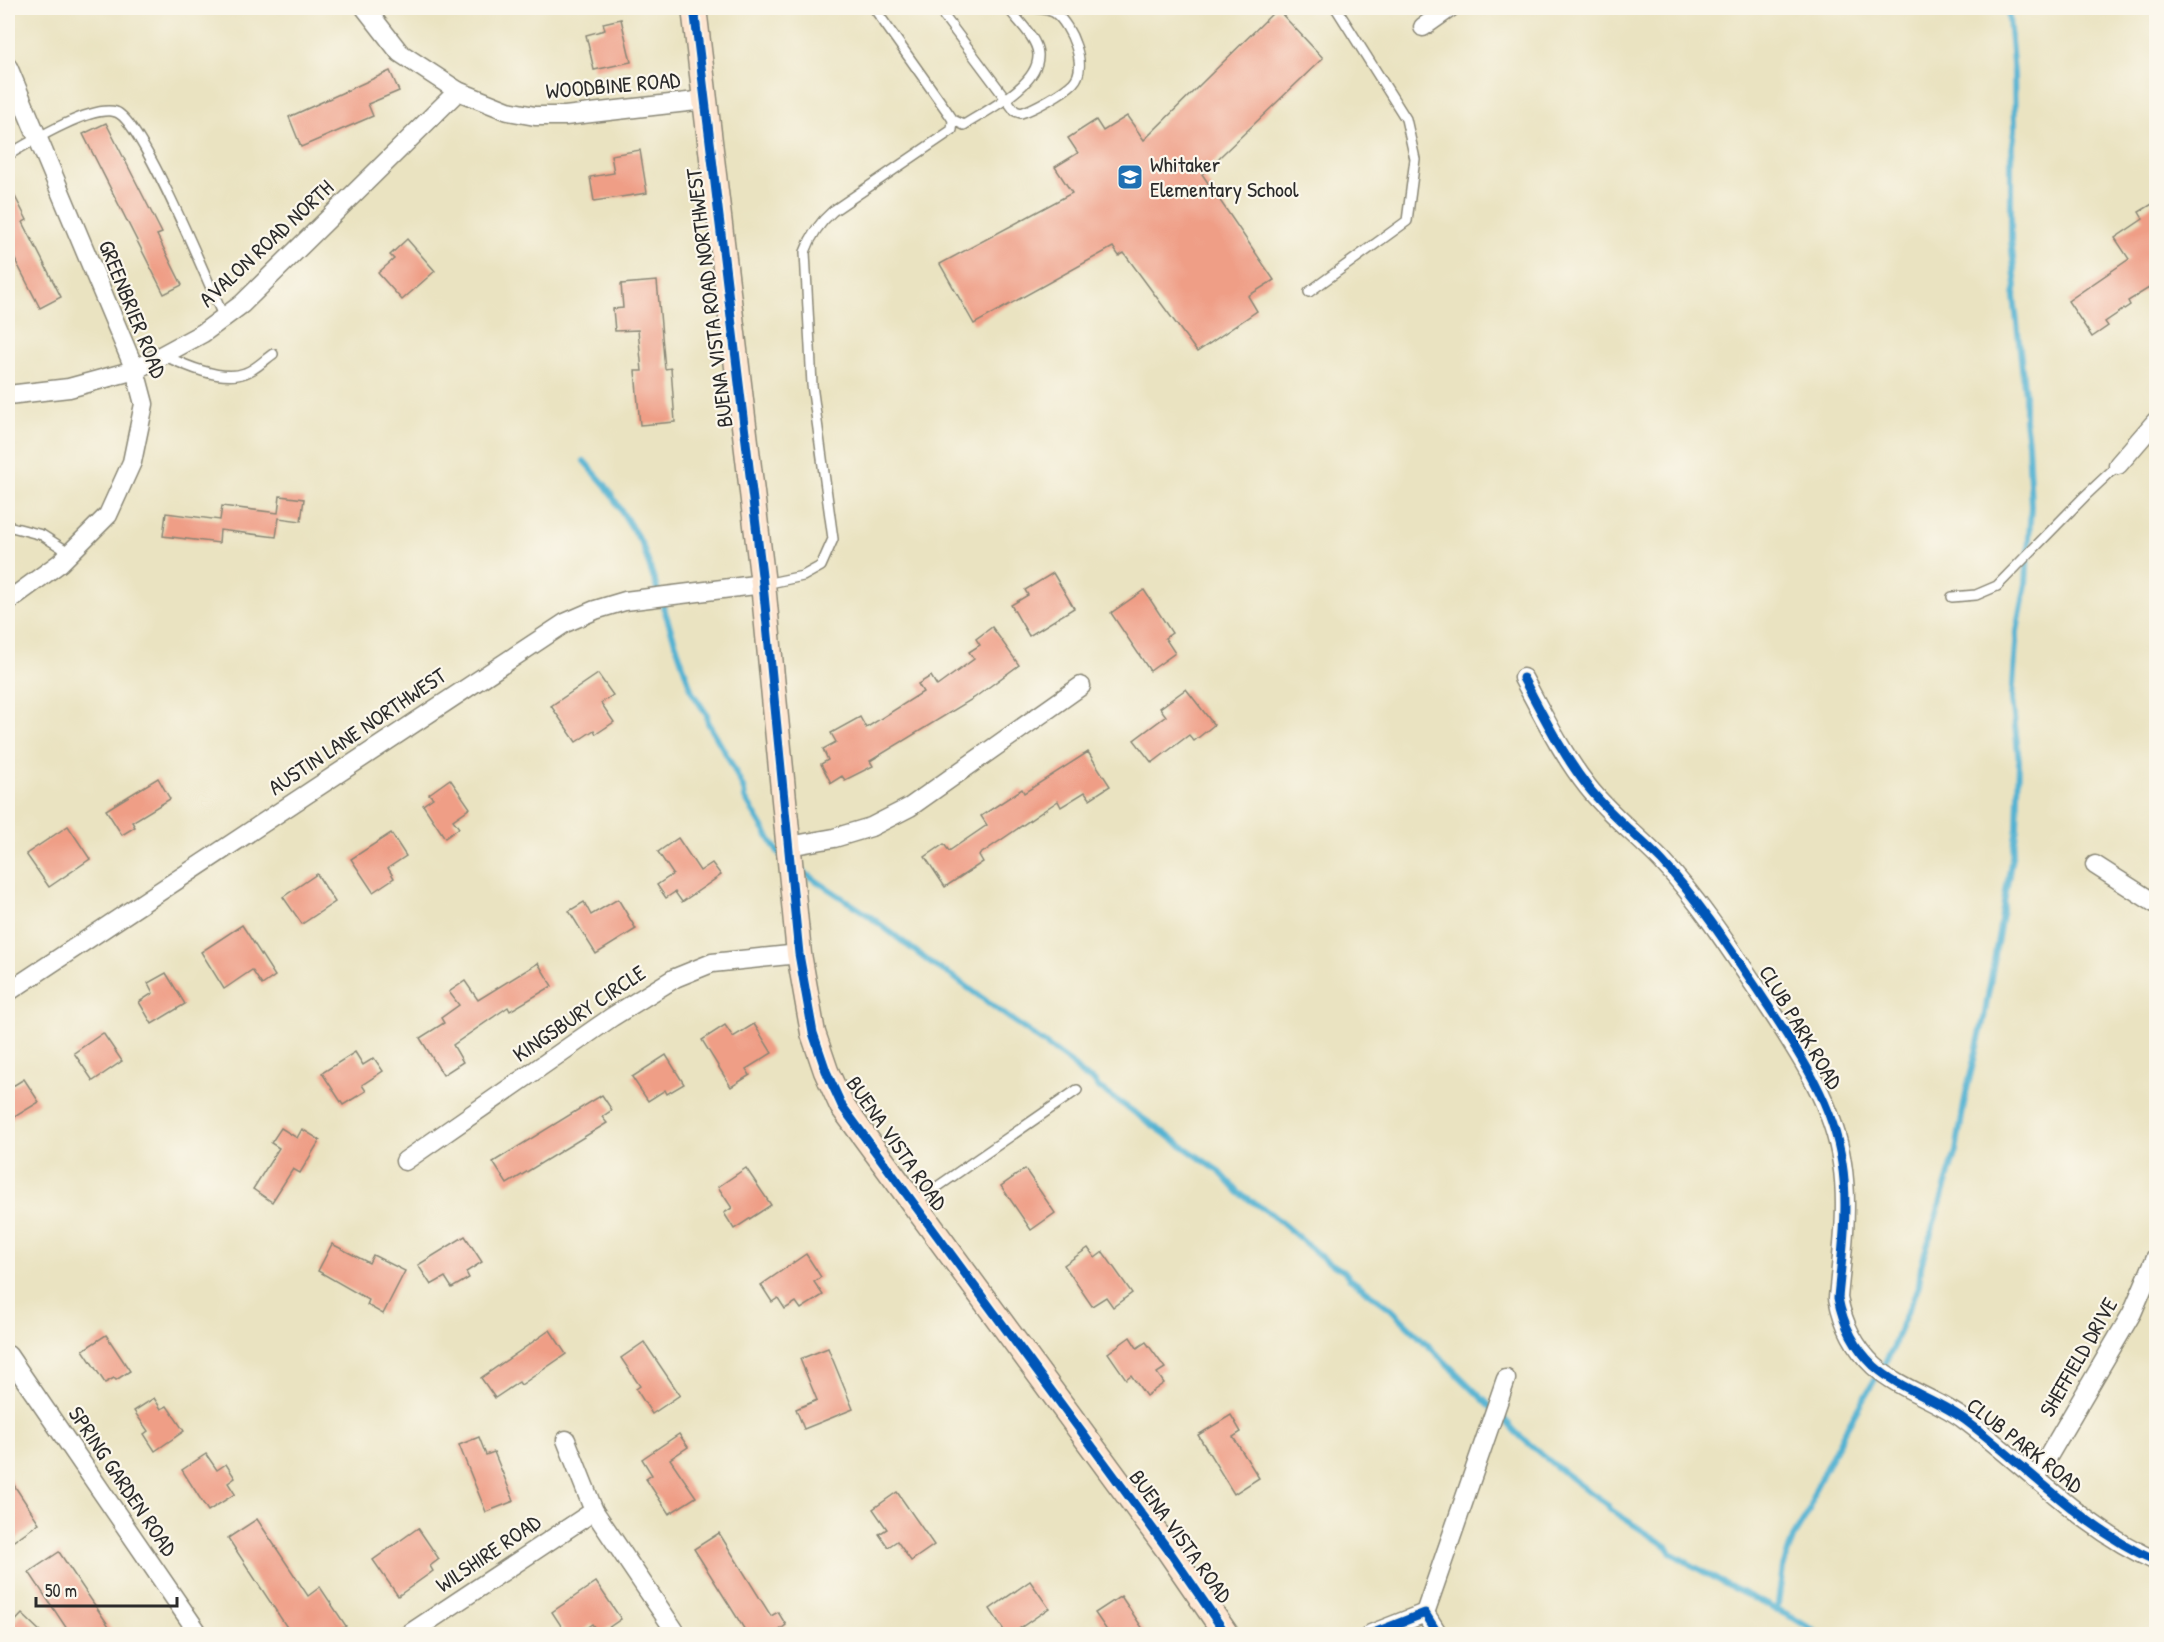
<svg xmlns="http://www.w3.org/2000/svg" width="2164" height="1642" font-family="'Patrick Hand',sans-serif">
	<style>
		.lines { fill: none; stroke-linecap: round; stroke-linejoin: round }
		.stream { stroke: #53b2d2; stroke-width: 6 }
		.building { fill: #ef9e86 }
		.lane-casing { stroke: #8a8776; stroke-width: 12 }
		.street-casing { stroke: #8a8776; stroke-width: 21 }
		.secondary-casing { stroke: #8a8776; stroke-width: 27 }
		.lane { stroke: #fff; stroke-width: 9 }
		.street { stroke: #fff; stroke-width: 18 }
		.secondary { stroke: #fde5d0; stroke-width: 24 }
		.cycleway-casing { stroke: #fbf7ec; stroke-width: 13 }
		.cycleway { stroke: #0057b8; stroke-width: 9 }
		.labels { text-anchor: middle; stroke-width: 4.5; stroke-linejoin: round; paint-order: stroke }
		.street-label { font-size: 22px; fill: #2b2b2b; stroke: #fbf7ec }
		.poi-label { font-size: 22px; fill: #2b2b2b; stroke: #fbf7ec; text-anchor: start }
	</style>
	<rect width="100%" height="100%" fill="#fbf7ec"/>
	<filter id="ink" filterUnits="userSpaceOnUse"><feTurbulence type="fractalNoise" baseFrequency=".0167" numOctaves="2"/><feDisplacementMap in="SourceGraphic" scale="12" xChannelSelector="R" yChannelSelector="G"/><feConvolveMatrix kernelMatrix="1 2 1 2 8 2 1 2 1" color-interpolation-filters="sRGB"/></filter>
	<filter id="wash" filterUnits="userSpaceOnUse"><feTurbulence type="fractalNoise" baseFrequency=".008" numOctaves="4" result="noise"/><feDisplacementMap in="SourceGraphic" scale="24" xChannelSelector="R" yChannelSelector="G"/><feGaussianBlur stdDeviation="1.35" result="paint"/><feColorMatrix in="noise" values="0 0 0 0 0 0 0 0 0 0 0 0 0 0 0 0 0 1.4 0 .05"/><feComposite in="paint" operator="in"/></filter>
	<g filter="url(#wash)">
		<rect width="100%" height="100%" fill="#eae3c1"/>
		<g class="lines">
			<g class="stream">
				<polyline points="584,461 606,486 642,544 692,692 707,715 708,723 729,759 744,790 745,798 777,851 782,856"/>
				<path d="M797 868 868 915 932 964 952 976 1071 1063 1082 1075 1094 1081 1098 1087 1220 1172 1239 1193 1270 1213 1325 1260 1345 1272 1350 1279 1390 1308 1496 1412C1506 1418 1510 1428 1519 1435 1547 1460 1576 1483 1607 1504L1611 1510 1668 1547 1671 1553 1721 1582 1795 1619 1819 1634"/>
				<polyline points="1777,1611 1783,1567 1793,1538 1810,1510 1814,1491 1843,1434 1894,1347 1896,1338 1919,1285 1921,1266 1956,1151 1966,1093 1984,1018 2017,828 2019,761 2012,699 2017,631 2026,584 2031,506 2028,442 2025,420 2025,395 2014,296 2016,286 2011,240 2011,158 2015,130 2014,74 2008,8"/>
			</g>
		</g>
		<g id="blocks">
			<g class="building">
				<polygon points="1277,9 1323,58 1202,174 1274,280 1248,296 1257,311 1197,352 1124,253 1119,256 1113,247 974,324 940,264 1072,193 1055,167 1078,153 1068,138 1096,120 1103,131 1127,116 1144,140"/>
				<polygon points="621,19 631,62 594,70 586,35 605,30 603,23"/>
				<polygon points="390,71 399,91 368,104 373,116 301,147 289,117"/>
				<polygon points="106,123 162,233 157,235 182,285 164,294 83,134"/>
				<polygon points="640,150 647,193 594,201 590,177 614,173 611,155"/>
				<polygon points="8,183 27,220 23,222 61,297 40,308 8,246"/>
				<polygon points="2157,201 2157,283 2128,301 2130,305 2105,322 2108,326 2092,337 2068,301 2129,259 2115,238 2143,219 2139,212"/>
				<polygon points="407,239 435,271 402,300 378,273 394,259 390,255"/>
				<polygon points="657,281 665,369 671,368 675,422 640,425 635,371 642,371 638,330 615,331 613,309 623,308 621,284"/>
				<polygon points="280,496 304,499 301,521 279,518 276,537 220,530 219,543 163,536 166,513 220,520 222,506 278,513"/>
				<polygon points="1053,573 1074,608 1029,636 1011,605 1028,595 1025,590"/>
				<polygon points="1144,590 1172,633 1165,638 1175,653 1150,671 1111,613"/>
				<polygon points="992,627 1019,665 974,698 870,761 873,766 845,780 842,776 831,783 821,764 828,760 823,749 836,742 831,733 860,717 866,728 923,692 918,684 931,676 937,686 974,659 969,652 980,645 976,639"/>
				<polygon points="598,674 613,695 601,703 614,722 596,734 594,730 576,742 551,706"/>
				<polygon points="1186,689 1214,725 1194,741 1189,735 1152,763 1134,740 1166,716 1160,708"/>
				<polygon points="1088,752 1110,786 1090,799 1085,792 1061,807 1058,801 979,855 983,862 945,887 925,857 944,844 949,851 987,825 981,816 1022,789 1024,793"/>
				<polygon points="158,778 170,799 132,822 135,827 122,835 106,810"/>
				<polygon points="450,779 470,808 453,820 459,828 445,838 423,805 433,798 429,794"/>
				<polygon points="68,826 90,859 49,887 26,854"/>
				<polygon points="391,833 406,856 388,868 394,878 373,892 351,859"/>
				<polygon points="678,838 700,871 712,863 721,875 682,902 675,892 666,898 657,885 673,874 658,852"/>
				<polygon points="317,874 335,902 302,924 283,897"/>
				<polygon points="618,899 636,929 596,954 569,911 584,902 591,915"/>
				<polygon points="242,925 275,976 262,985 252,970 224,989 201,952"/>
				<polygon points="538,963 552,986 510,1011 508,1007 453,1045 463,1062 443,1075 420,1038 444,1023 441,1018 459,1005 449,992 465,981 478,1000"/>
				<polygon points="166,973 185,1004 152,1024 139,1002 153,993 148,983"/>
				<polygon points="754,1024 772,1053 746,1069 750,1075 731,1087 702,1040 725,1025 733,1037"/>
				<polygon points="103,1033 122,1061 93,1081 74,1053"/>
				<polygon points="355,1052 363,1065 374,1058 383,1071 362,1085 366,1091 343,1105 322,1073"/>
				<polygon points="666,1055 684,1084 667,1094 665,1090 648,1101 632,1077"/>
				<polygon points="24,1079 39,1102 8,1121 8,1089"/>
				<polygon points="602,1095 612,1110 602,1117 607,1123 507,1184 493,1162"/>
				<polygon points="281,1128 297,1138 302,1129 320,1140 300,1173 293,1169 272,1202 253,1189 279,1148 271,1143"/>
				<polygon points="746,1168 771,1205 734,1229 724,1213 732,1208 718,1187"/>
				<polygon points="1025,1169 1055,1213 1031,1230 1001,1186"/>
				<polygon points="465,1236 482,1262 466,1272 469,1278 452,1288 445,1277 431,1285 418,1265"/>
				<polygon points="332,1244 369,1263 373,1255 405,1271 383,1314 367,1305 369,1300 318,1271"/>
				<polygon points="1088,1248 1095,1258 1103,1252 1132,1293 1113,1307 1106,1297 1092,1306 1064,1265"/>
				<polygon points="806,1254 821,1277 814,1282 823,1295 801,1309 796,1302 785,1309 778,1298 772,1302 761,1285"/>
				<polygon points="550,1330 566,1354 521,1385 519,1382 495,1398 481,1378"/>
				<polygon points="106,1335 130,1371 116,1380 114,1378 105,1383 83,1350"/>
				<polygon points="1130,1337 1137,1348 1146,1342 1165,1368 1157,1373 1164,1383 1146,1396 1131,1375 1126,1379 1108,1353"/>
				<polygon points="644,1342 680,1395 652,1414 636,1389 640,1386 621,1358"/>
				<polygon points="828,1348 853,1409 804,1429 796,1409 817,1400 800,1359"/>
				<polygon points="154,1398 161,1409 167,1406 184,1431 155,1451 144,1434 148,1431 134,1411"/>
				<polygon points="1231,1415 1241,1432 1233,1437 1259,1478 1234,1494 1198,1435"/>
				<polygon points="679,1434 688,1447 670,1459 696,1497 669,1514 646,1479 652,1475 642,1459"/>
				<polygon points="479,1437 486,1455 494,1452 514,1501 486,1512 459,1445"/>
				<polygon points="206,1454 217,1470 226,1464 235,1478 228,1483 235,1494 208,1511 182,1470"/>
				<polygon points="8,1476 39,1523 8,1545"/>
				<polygon points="897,1492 934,1545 911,1561 897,1541 888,1547 879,1534 887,1529 873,1509"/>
				<polygon points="257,1519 308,1596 320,1587 346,1626 333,1635 292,1635 228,1538"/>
				<polygon points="418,1528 439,1559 430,1566 433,1571 398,1596 373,1560"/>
				<polygon points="719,1533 771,1616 778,1612 786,1625 773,1635 748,1635 694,1549"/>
				<polygon points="59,1552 115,1635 71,1635 29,1572"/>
				<polygon points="1030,1581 1049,1608 1010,1635 1007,1635 990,1609"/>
				<polygon points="596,1582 621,1619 599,1634 592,1624 576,1635 567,1635 552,1612"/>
				<polygon points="1121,1596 1147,1635 1110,1635 1095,1613"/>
				<polygon points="22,1614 44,1635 8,1635 8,1629"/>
			</g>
		</g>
	</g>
	<g filter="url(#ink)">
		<use href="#blocks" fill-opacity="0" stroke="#8a8776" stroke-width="1.5"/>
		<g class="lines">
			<g class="lane-casing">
				<g id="lane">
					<path d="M938 8 1015 111 1021 113C1034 109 1063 93 1073 83 1089 67 1071 25 1055 13 1051 10 1042 9 1037 8"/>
					<path d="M953 120 964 125C987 110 1040 85 1038 54 1037 38 1017 20 1008 8"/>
					<path d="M8 155C30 142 92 104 116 112 142 120 209 285 224 318"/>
					<polyline points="1309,292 1407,221 1415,159 1406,119 1336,8"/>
					<path d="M163 355C184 365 221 382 245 373 255 370 264 360 273 354"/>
					<polyline points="8,526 42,535 70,553"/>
					<path d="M765 584 803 576 821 566 833 539 812 385 805 252C811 235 819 223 833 211L952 130 953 120 949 114 874 8"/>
					<polyline points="1952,597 1976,595 1997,586 2085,496 2118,465"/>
					<polyline points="914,1203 1077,1090"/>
				</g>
			</g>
			<g class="street-casing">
				<g id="street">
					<polyline points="365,8 400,53 458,91 508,111 535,116 565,116 705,100"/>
					<polyline points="1423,27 1450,8"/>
					<polyline points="8,67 135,370 144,404 132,462 108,515 60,563 8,601"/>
					<polyline points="8,395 69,388 135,370 203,333 242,304 458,91"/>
					<polyline points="2118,465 2156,421"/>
					<path d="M1523 678C1543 715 1562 754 1588 787 1610 815 1638 836 1662 861 1699 901 1729 947 1759 992 1793 1044 1833 1099 1842 1163 1849 1207 1842 1253 1838 1298 1843 1324 1855 1348 1874 1366 1901 1390 1937 1399 1965 1420 2028 1467 2083 1529 2156 1561"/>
					<polyline points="789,846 834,838 871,827 910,807 1081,686"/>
					<polyline points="2095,865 2156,904"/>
					<polyline points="8,992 565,623 595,610 625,601 763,584"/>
					<polyline points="405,1161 612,1017 675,978 712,963 799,954"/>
					<polyline points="8,1355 199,1634"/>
					<polyline points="566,1440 594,1511 677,1634"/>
					<polyline points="2035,1479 2132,1313 2156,1257"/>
					<polyline points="1425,1613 1506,1379"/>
					<polyline points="1425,1613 1438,1634"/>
					<polyline points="409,1634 594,1511"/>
					<polyline points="1371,1634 1425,1613"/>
				</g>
			</g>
			<g class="secondary-casing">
				<polyline id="secondary" points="694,8 763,584 799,954 813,1033 826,1071 842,1106 1169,1551 1226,1634"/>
			</g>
			<use href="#lane" class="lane"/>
			<use href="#street" class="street"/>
			<use href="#secondary" class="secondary"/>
			<g class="cycleway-casing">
				<g id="cycleway">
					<polyline points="694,8 763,584 799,954 813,1033 826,1071 842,1106 1169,1551 1226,1634"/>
					<path d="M1523 678C1543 715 1562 754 1588 787 1610 815 1638 836 1662 861 1699 901 1729 947 1759 992 1793 1044 1833 1099 1842 1163 1849 1207 1842 1253 1838 1298 1843 1324 1855 1348 1874 1366 1901 1390 1937 1399 1965 1420 2028 1467 2083 1529 2156 1561"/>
					<polyline points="1371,1634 1425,1613 1438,1634"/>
				</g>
			</g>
			<use href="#cycleway" class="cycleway"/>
		</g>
	</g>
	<defs>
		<g id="school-square" transform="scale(1.35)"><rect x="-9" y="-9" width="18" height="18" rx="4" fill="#1f6fb2" stroke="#fbf7ec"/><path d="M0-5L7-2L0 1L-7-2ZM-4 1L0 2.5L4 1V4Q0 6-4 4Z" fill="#fff"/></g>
	</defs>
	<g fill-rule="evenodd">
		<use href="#school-square" x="1130" y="177"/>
	</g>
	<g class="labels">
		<g class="street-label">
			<text transform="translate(613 85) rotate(-5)" y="8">WOODBINE ROAD</text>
			<text transform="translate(266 243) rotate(-43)" y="8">AVALON ROAD NORTH</text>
			<text transform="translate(709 298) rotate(-97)" y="8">BUENA VISTA ROAD NORTHWEST</text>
			<text transform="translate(133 309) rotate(68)" y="8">GREENBRIER ROAD</text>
			<text transform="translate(357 731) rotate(-34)" y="8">AUSTIN LANE NORTHWEST</text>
			<text transform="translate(579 1013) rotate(-34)" y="8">KINGSBURY CIRCLE</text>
			<text transform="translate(1801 1027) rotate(59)" y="8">CLUB PARK ROAD</text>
			<text transform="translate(897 1143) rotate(55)" y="8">BUENA VISTA ROAD</text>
			<text transform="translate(2078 1357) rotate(-60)" y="8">SHEFFIELD DRIVE</text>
			<text transform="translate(2025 1445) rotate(38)" y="8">CLUB PARK ROAD</text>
			<text transform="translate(123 1481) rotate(56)" y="8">SPRING GARDEN ROAD</text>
			<text transform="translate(1181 1536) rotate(54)" y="8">BUENA VISTA ROAD</text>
			<text transform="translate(488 1553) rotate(-34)" y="8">WILSHIRE ROAD</text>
		</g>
		<g class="poi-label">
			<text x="1150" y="172">Whitaker<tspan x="1150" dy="25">Elementary School</tspan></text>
		</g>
	</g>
	<rect width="2164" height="1642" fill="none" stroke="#fbf7ec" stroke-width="30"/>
	<path d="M36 1597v9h141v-9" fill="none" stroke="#2b2b2b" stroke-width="3"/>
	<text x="45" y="1597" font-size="18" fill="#2b2b2b" stroke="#fbf7ec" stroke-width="4.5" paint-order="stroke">50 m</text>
</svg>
